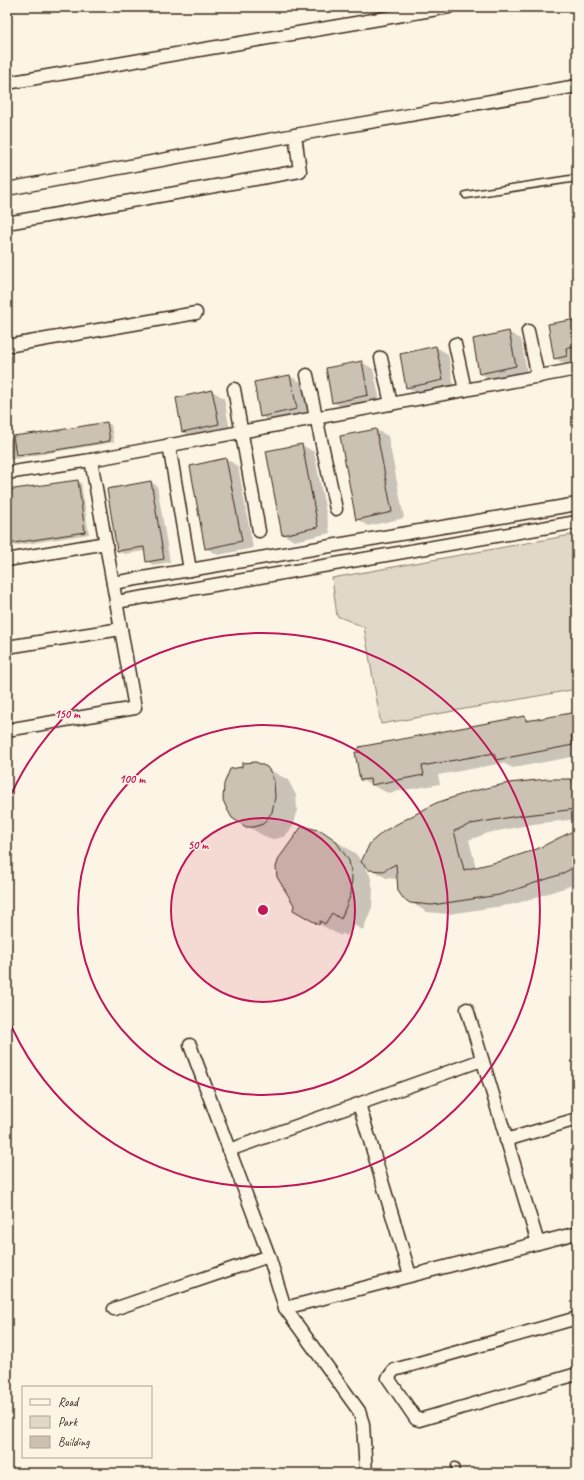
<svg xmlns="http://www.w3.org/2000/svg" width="584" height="1480" font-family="Caveat,sans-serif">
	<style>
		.green { fill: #e0d8c8; stroke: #8e8173 }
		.shadow { fill: #0003 }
		.building { fill: #ccc2b3; stroke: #3b2a1e }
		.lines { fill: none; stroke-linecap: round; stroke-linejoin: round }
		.service-casing { stroke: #3b2a1e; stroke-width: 9 }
		.minor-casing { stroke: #3b2a1e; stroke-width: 15 }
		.service { stroke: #fcf5e5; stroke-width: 6 }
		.minor { stroke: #fcf5e5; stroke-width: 12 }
		.ring { fill: none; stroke: #c2185b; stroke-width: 2 }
		.centre { fill: #c2185b; stroke: #fcf5e5; stroke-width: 2 }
		.ring-label { font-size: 12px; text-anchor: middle; font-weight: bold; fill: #c2185b; stroke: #fcf5e5; stroke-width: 3; stroke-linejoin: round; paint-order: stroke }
	</style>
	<rect width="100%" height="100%" fill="#fcf5e5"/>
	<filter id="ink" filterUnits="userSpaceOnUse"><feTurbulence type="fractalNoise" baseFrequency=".025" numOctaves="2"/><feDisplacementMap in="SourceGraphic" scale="8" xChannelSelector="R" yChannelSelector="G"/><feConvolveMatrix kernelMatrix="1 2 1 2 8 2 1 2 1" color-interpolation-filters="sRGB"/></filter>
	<g filter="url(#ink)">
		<polygon class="green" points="577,534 577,689 381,724 364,627 337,616 332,578"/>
		<g class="shadow">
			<polygon points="577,319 577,363 567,365 555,358"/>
			<polygon points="509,333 521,339 527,372 492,380 480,373"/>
			<polygon points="436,347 448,354 454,387 419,394 407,387"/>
			<polygon points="362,362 373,369 380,401 345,409 333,402"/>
			<polygon points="290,376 302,383 308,415 273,423 261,416"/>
			<polygon points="212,391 224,398 230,431 195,438 183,432"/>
			<polygon points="107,423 111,425 114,442 7,460 7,439"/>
			<polygon points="376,430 388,436 404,518 368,526 357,519 341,437"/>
			<polygon points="302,445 314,452 330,533 294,541 283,534"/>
			<polygon points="226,459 238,466 253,548 218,555 206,548 192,467"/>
			<polygon points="77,481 81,483 89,534 7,547 7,491"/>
			<polygon points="151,482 157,486 170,562 153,565 147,561 145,551 124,554 118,551"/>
			<polygon points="577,713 577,756 513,768 503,763 438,775 440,784 388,793 361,780 525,717 531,721"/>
			<polygon points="266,768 288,780 296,795 297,810 294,825 285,836 276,839 269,839 247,826"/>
			<polygon points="577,784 577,819 533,824 488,833 469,840 476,868 501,862 537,850 577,830 577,883 576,884 515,904 449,914 427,912 410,902 398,879 386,878 363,864 370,875 373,890 372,907 363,930 354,925 347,936 342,933 341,936 294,910 322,832 356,854 362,862"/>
		</g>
		<g class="building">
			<polygon points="577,319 577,345 566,348 567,356 554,359 548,324"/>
			<polygon points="509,331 516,366 479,374 473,339"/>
			<polygon points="436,346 443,380 406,388 400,354"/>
			<polygon points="362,361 368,395 332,403 326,368"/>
			<polygon points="290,375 297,409 260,417 254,382"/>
			<polygon points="212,390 219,424 182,432 176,398"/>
			<polygon points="107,422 110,441 50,451 16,455 13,436 36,433 36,434"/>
			<polygon points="376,429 392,512 356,520 340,436"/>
			<polygon points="302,444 318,527 282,535 266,451"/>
			<polygon points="226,458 242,541 205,549 190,466"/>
			<polygon points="78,480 85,532 7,544 7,490"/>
			<polygon points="151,481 164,559 146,562 144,547 117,551 107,489"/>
			<polygon points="577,712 577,735 571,736 573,745 496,760 494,753 422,766 424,775 371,785 370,779 360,780 355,752 360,752 359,747 525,716 526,721"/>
			<polygon points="256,762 267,767 271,773 274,781 275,797 272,812 263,824 254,827 246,827 232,818 227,809 223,800 224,784 230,769 242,767 242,763"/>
			<polygon points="547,779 570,779 577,783 577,809 517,816 471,824 454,831 464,870 501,861 537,849 577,829 577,866 559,875 499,895 432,905 410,903 403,898 398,891 396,864 383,871 369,870 361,862 370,843 384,831 436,803 469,792 509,783"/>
			<polygon points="302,826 322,831 335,840 349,861 352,877 351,894 341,919 332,913 325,924 320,921 319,925 293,910 294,905 277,877 276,867 279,858"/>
		</g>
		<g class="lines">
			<g class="service-casing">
				<g id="service">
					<polyline points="466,195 577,178"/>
					<polyline points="455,1466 456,1473"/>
				</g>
			</g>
			<g class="minor-casing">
				<g id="minor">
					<polyline points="7,83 449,7"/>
					<polyline points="7,189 295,135 577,86"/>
					<polyline points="7,223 300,171 295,135"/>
					<polyline points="528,331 538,377"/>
					<polyline points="455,344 465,390"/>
					<polyline points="7,346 196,313"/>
					<polyline points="381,358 391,404"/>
					<polyline points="307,375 336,509"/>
					<polyline points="234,389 259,531"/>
					<polyline points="169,445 190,570"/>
					<polyline points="7,473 91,460 577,369"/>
					<polyline points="7,560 106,543"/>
					<polyline points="113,583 577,504"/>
					<polyline points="116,602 577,522"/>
					<polyline points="7,647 121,629"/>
					<polyline points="7,730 135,708 91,460"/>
					<polyline points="467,1009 538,1243"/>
					<polyline points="190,1045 269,1256 285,1308 359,1411 363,1424 366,1473"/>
					<polyline points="359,1104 410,1275"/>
					<polyline points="506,1140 577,1119"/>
					<polyline points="229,1150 482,1060"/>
					<polyline points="285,1308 577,1233"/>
					<polyline points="114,1309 269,1256"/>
					<polyline points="577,1318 394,1370 388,1378 416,1419 419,1420 577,1374"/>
				</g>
			</g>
			<use href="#service" class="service"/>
			<use href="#minor" class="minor"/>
		</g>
	</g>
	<circle cx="263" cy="910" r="92" fill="#c2185b" fill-opacity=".12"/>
	<g class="ring">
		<circle cx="263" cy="910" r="92"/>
		<circle cx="263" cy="910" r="185"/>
		<path d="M7 804A277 277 0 1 1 7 1016"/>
	</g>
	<circle cx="263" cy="910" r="6" class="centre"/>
	<g class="ring-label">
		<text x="67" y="718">150 m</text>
		<text x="132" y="783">100 m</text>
		<text x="198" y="849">50 m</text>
	</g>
	<rect width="584" height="1480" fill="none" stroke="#fcf5e5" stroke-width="24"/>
	<rect x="12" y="12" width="560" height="1456" fill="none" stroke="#3b2a1e" stroke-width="1.5" filter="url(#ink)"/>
	<rect x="22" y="1386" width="130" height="72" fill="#fcf5e5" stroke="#afa495"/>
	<rect x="30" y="1399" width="20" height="6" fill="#fcf5e5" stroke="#afa495"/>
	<text x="58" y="1406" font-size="12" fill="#3b2a1e">Road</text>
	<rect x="30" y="1416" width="20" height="12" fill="#e0d8c8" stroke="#afa495"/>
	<text x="58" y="1426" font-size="12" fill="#3b2a1e">Park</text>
	<rect x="30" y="1436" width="20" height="12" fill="#ccc2b3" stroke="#afa495"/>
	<text x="58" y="1446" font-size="12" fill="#3b2a1e">Building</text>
</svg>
